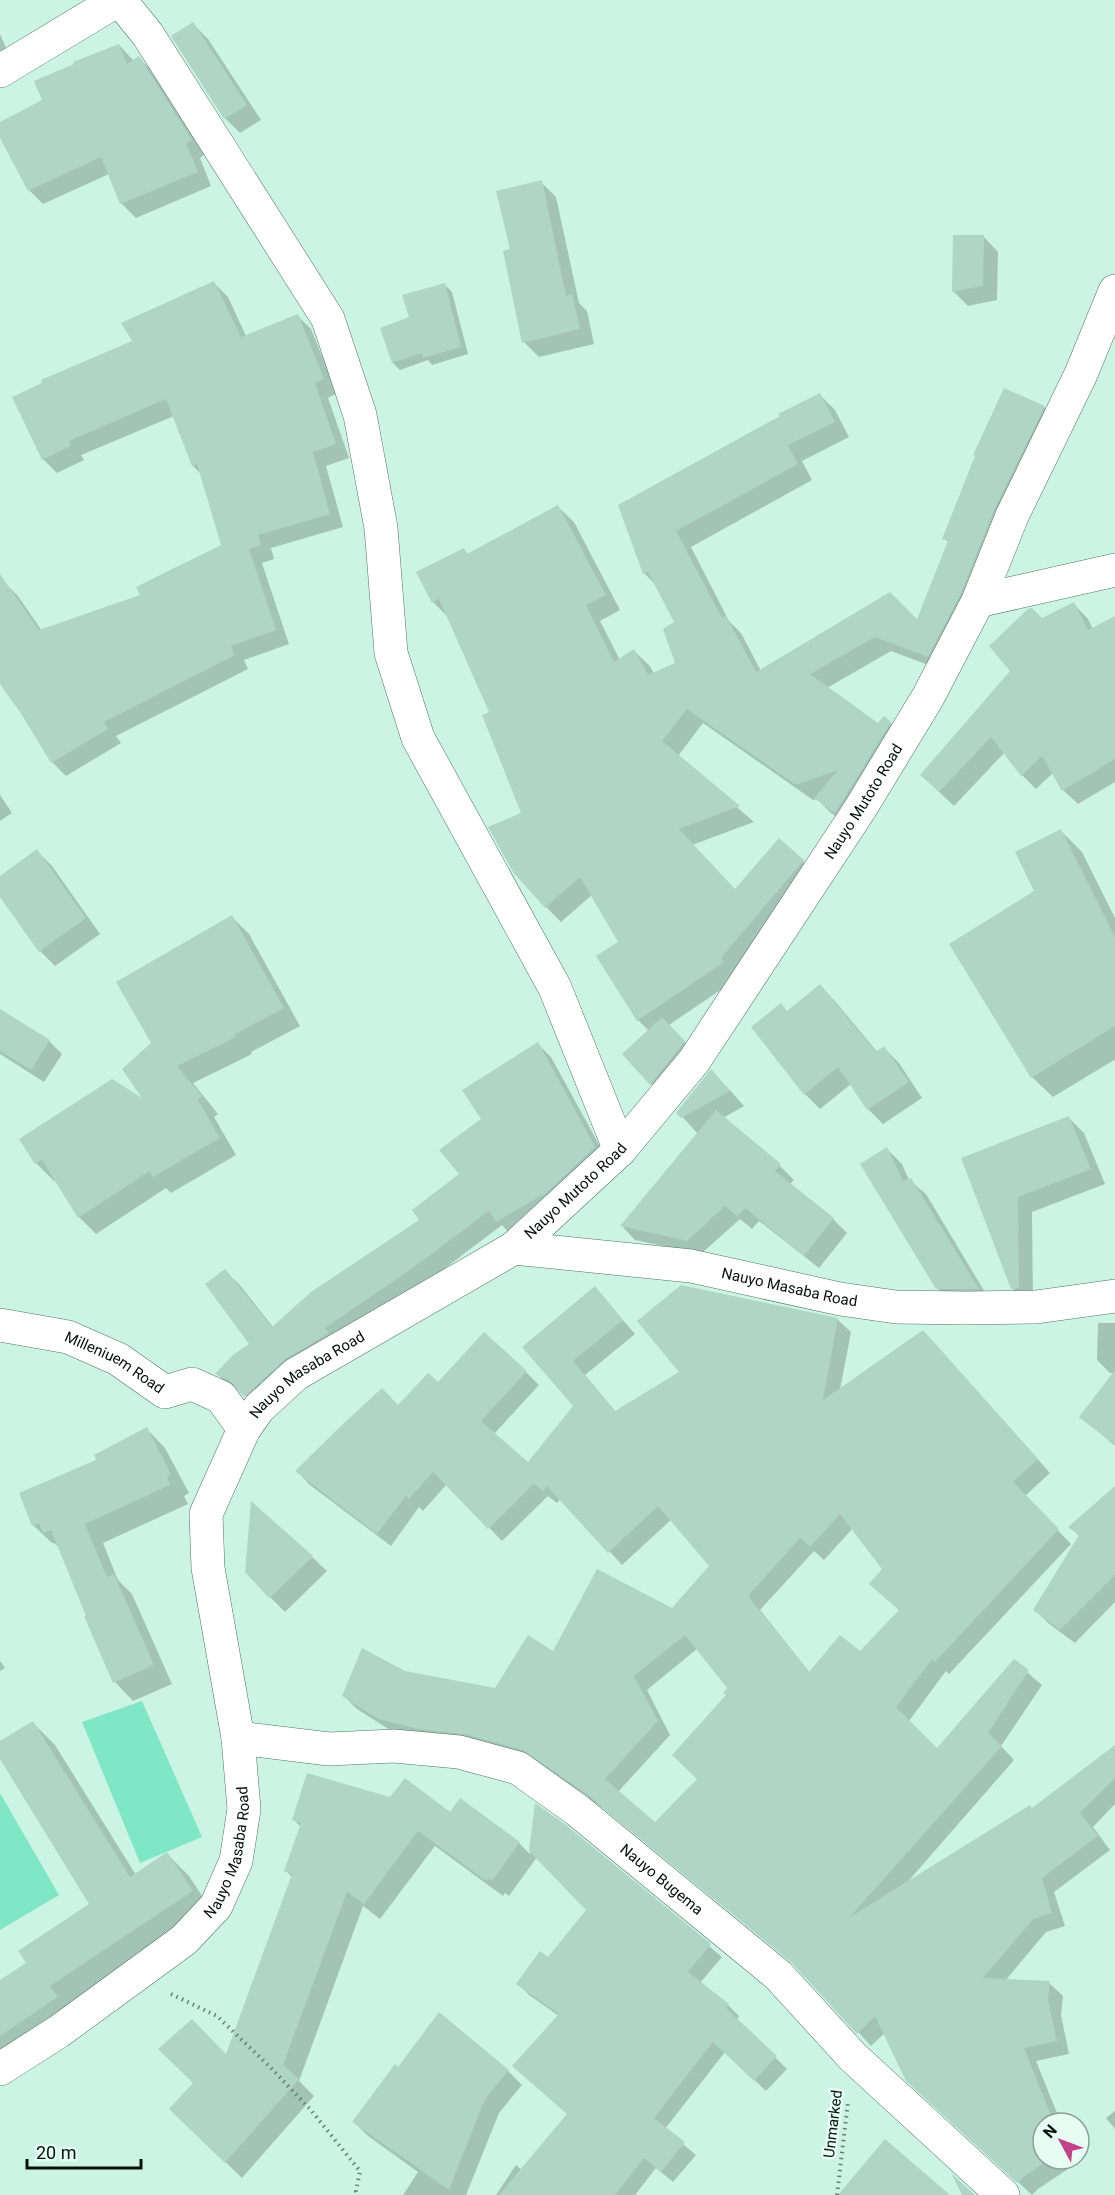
<svg xmlns="http://www.w3.org/2000/svg" width="1115" height="2195" font-family="Roboto,sans-serif">
	<style>
		.green { fill: #7fe7c5 }
		.shadow { fill: #0003; fill-rule: evenodd }
		.building { fill: #aed5c6; fill-rule: evenodd }
		.lines { fill: none; stroke-linecap: round; stroke-linejoin: round }
		.street-casing { stroke: #507467; stroke-width: 34 }
		.path { stroke: #658076; stroke-width: 4; stroke-dasharray: 1.5 4.5; stroke-linecap: butt }
		.street { stroke: #fff; stroke-width: 33 }
		.labels { text-anchor: middle; stroke-width: 5; stroke-linejoin: round; paint-order: stroke }
		.street-label { font-size: 15px; fill: #04110c; stroke: #e6fdf4 }
	</style>
	<rect width="100%" height="100%" fill="#ccf4e5"/>
	<g class="green">
		<polygon points="142,1701 202,1837 140,1863 82,1722"/>
		<polygon points="0,1793 59,1895 0,1930"/>
	</g>
	<g class="shadow">
		<polygon points="193,24 208,39 261,120 240,133 225,118"/>
		<polygon points="0,34 13,64 0,70"/>
		<polygon points="119,45 134,61 139,58 153,72 205,154 200,158 211,186 136,218 121,203 109,174 43,204 29,190 0,134 0,124 44,100 75,65"/>
		<polygon points="541,182 556,197 579,303 587,311 594,344 539,357 524,342"/>
		<polygon points="983,236 998,252 997,300 968,306 953,291"/>
		<polygon points="214,283 228,297 246,336 297,315 311,329 337,393 328,398 349,458 326,466 343,527 271,548 274,559 262,563 289,644 244,660 248,669 116,736 121,743 66,776 52,762 24,714 0,681 0,584 4,582 18,596 42,631 142,596 223,545 202,475 193,466 174,416 81,455 84,460 57,473 43,459 134,342"/>
		<polygon points="445,285 452,292 468,354 432,365 428,360 400,370 393,363 382,329 411,318"/>
		<polygon points="820,395 835,410 849,437 802,461 812,480 691,547 729,621 741,633 761,671 917,621 949,543 944,538 1044,407 1059,423 944,671 891,651 827,688 878,725 890,723 906,738 851,827 831,813 817,799 813,800 703,723 678,756 754,822 692,845 736,891 803,861 819,876 738,978 669,1025 699,1057 666,1098 651,1084 649,1031 638,1020 620,943 592,895 561,922 546,907 523,814 491,713 449,618 433,602 464,550 468,554 558,507 574,522 620,610 600,621 620,660 634,651 650,666 654,674 677,663 675,623 656,585 645,574 620,506"/>
		<polygon points="1074,604 1088,619 1093,629 1115,618 1115,782 1078,804 1063,790 1053,773 1036,789 1022,775 1005,752 954,806 936,789 1012,671 1042,620"/>
		<polygon points="0,795 12,813 0,821"/>
		<polygon points="1061,831 1082,852 1115,918 1115,1061 1114,1060 1053,1097 1032,1077 1036,891"/>
		<polygon points="37,851 52,866 100,934 55,966 40,951 0,894 0,877"/>
		<polygon points="232,917 249,934 300,1026 251,1052 252,1054 193,1083 218,1114 214,1117 236,1155 171,1193 166,1188 96,1234 79,1217 56,1179 54,1181 37,1164 21,1140 148,1103 153,1043"/>
		<polygon points="820,986 835,1001 878,1053 884,1048 899,1063 922,1098 883,1124 868,1109 851,1084 820,1109 805,1094 788,1012"/>
		<polygon points="0,1011 49,1041 62,1054 44,1082 0,1054"/>
		<polygon points="538,1044 551,1057 608,1161 511,1235 502,1225 259,1409 242,1392 231,1387 217,1374 251,1344 225,1271 239,1284 273,1327 421,1220 461,1174 483,1119"/>
		<polygon points="726,1086 744,1106 723,1118 780,1166 794,1180 790,1184 833,1219 847,1233 819,1268 759,1221 752,1229 740,1219 701,1254 635,1240 622,1226 698,1134 678,1112"/>
		<polygon points="1069,1118 1084,1133 1105,1184 1032,1212 1033,1303 1027,1303 1012,1288 963,1159"/>
		<polygon points="887,1149 902,1164 909,1180 926,1194 992,1304 953,1303 937,1288"/>
		<path d="M595 1288 635 1334 585 1375 616 1412 837 1319 851 1332 840 1390 936 1345 1050 1473 1025 1496 1071 1544 949 1674 946 1671 909 1721 937 1750 1014 1661 1042 1685 1001 1746 1014 1760 905 1885 1032 1810 1115 1747V1804L1093 1827 1110 1850 1054 1892 1065 1926 1046 1932 1005 1981 1049 1983 1063 1996 1061 2015 1069 2054 1036 2061 1061 2123H1043V2159H1075L1077 2163 1038 2189 1032 2195 922 2094 885 2033 871 2046 801 1970 603 1808 538 1763 393 1732 357 1709 344 1696 404 1673 496 1690 672 1610 711 1566 672 1519 622 1565 561 1498 557 1503 548 1496 502 1541 447 1484 423 1511 419 1507 391 1546 310 1485 297 1471 399 1407 438 1384 526 1372 539 1385 494 1434 528 1464 575 1406 524 1347ZM853 1528 884 1569 871 1584 900 1611 860 1653 810 1673 760 1610 814 1551 824 1560ZM698 1648 729 1688 728 1696 699 1779 655 1824 618 1792 670 1735 647 1690Z"/>
		<polygon points="1098,1323 1115,1323 1115,1446 1081,1416 1115,1373 1110,1373 1097,1360"/>
		<polygon points="147,1429 165,1448 189,1493 184,1496 188,1504 103,1543 118,1580 132,1594 172,1684 133,1701 115,1682 86,1617 88,1616 60,1548 54,1543 52,1543 33,1525 98,1460"/>
		<polygon points="1115,1488 1115,1602 1075,1643 1048,1623 1035,1609 1080,1537 1071,1527"/>
		<polygon points="312,1557 327,1571 285,1612 270,1597"/>
		<polygon points="0,1661 5,1668 0,1671"/>
		<polygon points="33,1723 55,1745 136,1875 167,1854 189,1876 214,1914 0,2072 0,1982 28,1963 92,1904 0,1756 0,1743"/>
		<polygon points="536,1806 565,1826 722,1957 700,1983 728,2005 739,2016 737,2020 787,2069 766,2091 725,2052 665,2129 696,2155 673,2182 656,2168 635,2195 579,2195 568,2115 559,2016 529,1995 518,1983 548,1959 588,1910 537,1857 509,1896 505,1893 503,1896 435,1846 380,1919 363,1906 299,2081 314,2096 242,2178 187,2125 227,2056 292,1877 286,1871 301,1827 294,1820 450,1814 519,1843 530,1854"/>
		<polygon points="399,2069 508,2071 522,2085 499,2113 466,2195 403,2195 418,2172 368,2136 354,2122"/>
		<polygon points="1115,2111 1115,2129 1106,2118"/>
		<polygon points="516,2165 526,2174 538,2195 496,2195"/>
	</g>
	<g class="building">
		<polygon points="193,22 247,105 224,119 171,36"/>
		<polygon points="119,44 127,64 139,56 192,140 186,143 198,172 120,204 101,157 28,191 0,138 0,122 42,100 34,81 74,64 73,62"/>
		<polygon points="542,180 566,296 572,294 580,329 522,343 503,251 510,249 496,191"/>
		<polygon points="953,235 984,235 983,286 952,292"/>
		<polygon points="214,281 241,337 298,314 324,379 315,383 336,444 313,452 330,514 258,535 261,545 249,549 276,630 231,646 235,655 104,722 108,729 51,763 22,715 0,684 0,574 39,630 140,595 136,587 221,545 197,464 192,466 166,399 69,441 71,446 42,460 12,397 42,383 41,380 132,341 121,323"/>
		<polygon points="445,283 461,347 423,358 422,353 392,363 380,328 409,317 402,295"/>
		<polygon points="1004,388 1045,406 995,508 961,593 928,657 875,637 810,674 878,723 884,716 891,722 835,813 814,798 838,770 796,785 687,709 662,741 740,806 679,829 735,889 779,838 804,860 721,958 724,962 637,1021 596,956 618,942 580,877 545,908 513,872 488,827 521,813 482,715 489,712 439,599 432,603 416,572 464,548 467,554 558,505 606,595 586,605 614,662 634,649 648,675 675,663 663,629 674,622 648,572 643,574 618,505 780,416 778,414 820,393 835,422 788,445 798,464 676,531 722,618 726,616 756,672 890,592 917,619 948,541 942,539 975,456 973,455"/>
		<polygon points="1074,602 1088,630 1115,616 1115,759 1062,791 1042,756 1021,776 991,737 939,792 920,775 1010,671 989,646 1028,609 1032,608 1042,618"/>
		<polygon points="1061,829 1115,937 1115,1026 1031,1078 949,944 1034,891 1015,852"/>
		<polygon points="37,849 86,918 39,952 0,897 0,876"/>
		<polygon points="232,915 284,1008 235,1034 236,1037 177,1066 202,1096 198,1100 220,1138 153,1177 150,1171 78,1218 42,1160 35,1164 19,1139 112,1079 142,1098 122,1069 151,1043 116,982"/>
		<polygon points="820,984 876,1052 884,1046 909,1082 867,1110 838,1067 804,1095 751,1027 781,1003 787,1011"/>
		<polygon points="0,1009 50,1040 31,1070 0,1051"/>
		<polygon points="662,1017 685,1041 650,1085 622,1054"/>
		<polygon points="538,1042 595,1147 546,1193 496,1222 489,1211 417,1265 325,1328 329,1333 284,1360 244,1397 229,1380 215,1374 233,1355 249,1344 205,1284 225,1269 272,1327 311,1292 419,1220 412,1210 459,1174 439,1150 481,1119 462,1090"/>
		<polygon points="711,1069 730,1091 681,1118 676,1113"/>
		<polygon points="716,1110 781,1164 775,1171 834,1218 804,1256 745,1208 737,1216 725,1206 687,1241 620,1226"/>
		<polygon points="1069,1116 1091,1169 1018,1197 1019,1288 1011,1289 961,1158"/>
		<polygon points="887,1147 903,1181 911,1178 979,1289 936,1289 860,1164"/>
		<path d="M681 1285 838 1318 823 1400 923 1330 1038 1459 1013 1482 1059 1529 935 1662 932 1659 896 1707 937 1748 1014 1659 1029 1670 988 1733 1002 1746 850 1917 1030 1805 1032 1808 1115 1745V1778L1080 1813 1098 1836 1042 1878 1052 1913 1033 1919 983 1978 1050 1981 1048 2000 1057 2041 1024 2048 1054 2123H1043V2159H1050L1025 2176 1017 2183 906 2081 875 2016 857 2034 790 1961 588 1795 523 1750 464 1734 418 1729 378 1719 342 1696 362 1648 405 1671 495 1688 528 1635 553 1651 597 1569 672 1608 709 1566 658 1506 608 1553 547 1486 543 1491 534 1484 488 1529 433 1472 409 1499 406 1496 377 1534 295 1471 343 1424 382 1388 398 1405 428 1373 438 1382 484 1332 527 1371 481 1421 528 1462 573 1406 522 1347 595 1286 623 1320 573 1361 615 1411 679 1372 637 1321ZM840 1514 882 1569 869 1584 899 1610 860 1651 840 1635 809 1672 748 1596 800 1538 810 1547ZM685 1635 727 1688 723 1693 726 1695 672 1755 697 1779 655 1822 605 1779 658 1721 634 1676Z"/>
		<polygon points="1115,1370 1115,1445 1079,1417"/>
		<polygon points="147,1427 171,1474 167,1477 170,1485 85,1524 107,1577 114,1574 154,1665 113,1683 84,1616 86,1616 51,1530 43,1533 39,1523 32,1526 19,1493 96,1460 94,1455"/>
		<polygon points="1115,1486 1115,1575 1060,1630 1033,1610 1079,1535 1068,1527"/>
		<polygon points="251,1501 313,1556 269,1598 245,1572"/>
		<polygon points="33,1721 130,1877 167,1852 193,1891 50,1986 58,1997 0,2036 0,1980 26,1963 18,1951 89,1904 0,1759 0,1741"/>
		<polygon points="307,1773 390,1797 405,1778 450,1812 460,1798 520,1842 492,1881 488,1878 486,1881 418,1831 364,1904 347,1892 283,2065 299,2079 225,2163 169,2109 193,2083 158,2049 192,2019 226,2054 292,1874 284,1871 301,1823 292,1820"/>
		<polygon points="535,1803 566,1825 711,1944 688,1972 729,2004 726,2008 777,2056 754,2081 713,2042 654,2118 685,2142 661,2172 644,2158 615,2195 499,2195 567,2114 512,2066 559,2014 516,1984 540,1951 548,1957 586,1910 529,1851"/>
		<polygon points="439,2012 509,2070 485,2099 449,2190 352,2122 395,2064 398,2067"/>
		<polygon points="885,2139 950,2195 838,2195"/>
		<polygon points="951,2173 975,2195 962,2195"/>
	</g>
	<g class="lines">
		<g class="street-casing">
			<g id="street">
				<polyline points="0,71 116,1 123,4 148,35 328,319 360,415 381,528 391,653 418,738 555,988 620,1150"/>
				<polyline points="978,601 1115,570"/>
				<path id="s1" d="M514 1248 620 1150 694 1061 860 809 928 697 978 601 1012 516 1081 374 1115 291"/>
				<path id="s2" d="M0 1325 68 1337 118 1359 165 1392 192 1384 221 1397 244 1429"/>
				<path id="s3" d="M238 1738 329 1749 394 1746 459 1752 518 1768 577 1810 778 1975 853 2057 1003 2195"/>
				<path id="s4" d="M0 2069 58 2032 184 1940 216 1906 236 1861 244 1809 238 1738 208 1568 206 1514 244 1429 259 1408 296 1374 514 1248 691 1266 840 1299 896 1307 966 1308 1036 1307 1115 1296"/>
			</g>
		</g>
		<g class="path">
			<polyline points="171,1994 217,2016 271,2068 310,2109 360,2171 356,2191 358,2195"/>
			<polyline points="837,2195 848,2102"/>
		</g>
		<use href="#street" class="street"/>
	</g>
	<g class="labels">
		<g class="street-label">
			<text dy="5" stroke="none"><textPath href="#s1" startOffset="570">Nauyo Mutoto Road</textPath></text>
			<text dy="5" stroke="none"><textPath href="#s1" startOffset="84">Nauyo Mutoto Road</textPath></text>
			<text dy="5" stroke="none"><textPath href="#s4" startOffset="1371">Nauyo Masaba Road</textPath></text>
			<text dy="5" stroke="none"><textPath href="#s2" startOffset="122">Milleniuem Road</textPath></text>
			<text dy="5" stroke="none"><textPath href="#s4" startOffset="849">Nauyo Masaba Road</textPath></text>
			<text dy="5" stroke="none"><textPath href="#s4" startOffset="327">Nauyo Masaba Road</textPath></text>
			<text dy="5" stroke="none"><textPath href="#s3" startOffset="465">Nauyo Bugema</textPath></text>
			<text transform="translate(833 2124) rotate(-83)" y="5">Unmarked</text>
		</g>
	</g>
	<g transform="translate(1061 2141) rotate(311)"><circle r="28" fill="#e6fdf4" stroke="#8c9f97" stroke-width="1.5"/>
	<path d="M0-4.5L10 22L0 15L-10 22Z" fill="#c34188"/>
	<text y="-9" font-size="16" font-weight="bold" text-anchor="middle" fill="#04110c">N</text>
	</g>
	<path d="M27 2159v9h114v-9" fill="none" stroke="#04110c" stroke-width="3"/>
	<text x="36" y="2159" font-size="18" fill="#04110c" stroke="#e6fdf4" stroke-width="4.5" paint-order="stroke">20 m</text>
</svg>
